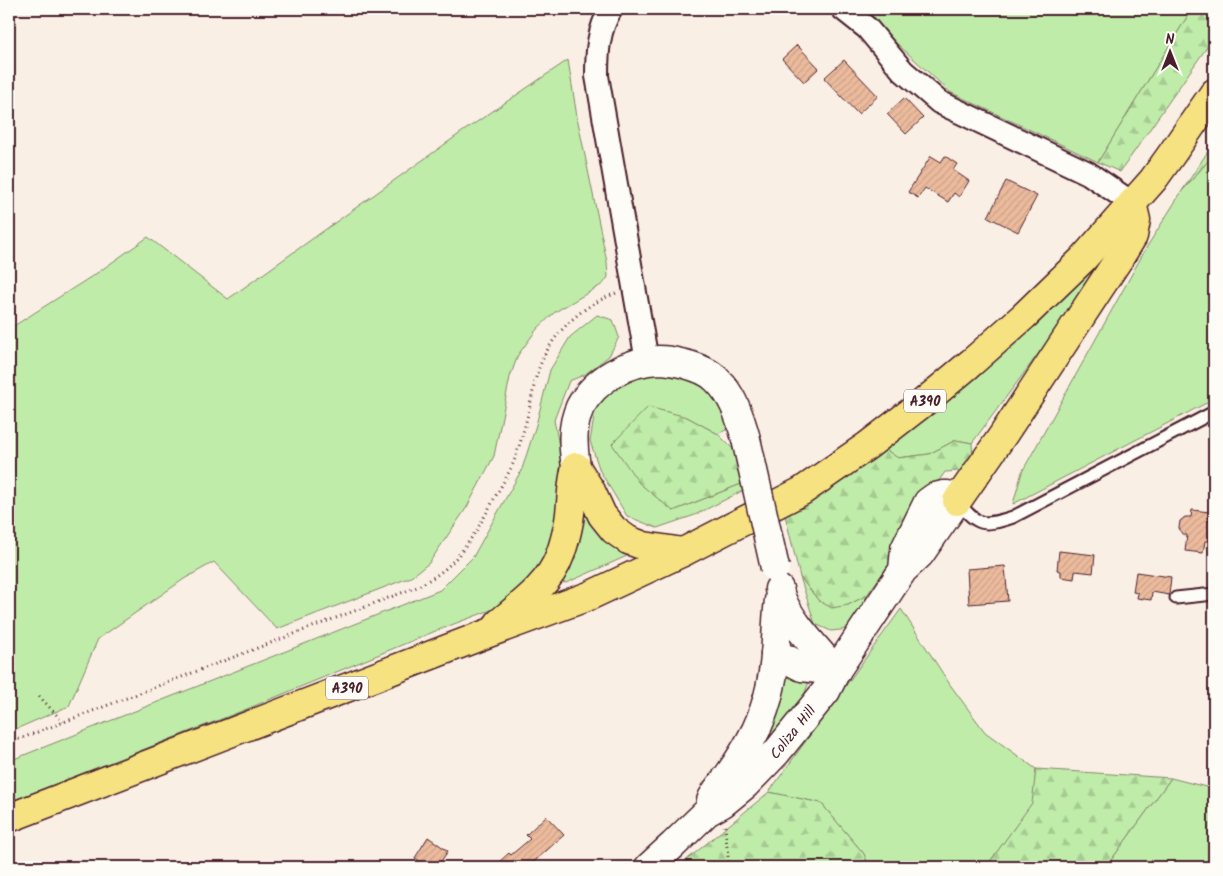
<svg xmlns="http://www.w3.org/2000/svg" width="1223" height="876" font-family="Kalam,sans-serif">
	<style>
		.green { fill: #bfeca9; stroke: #84866a }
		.forest { fill: url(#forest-firs); stroke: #84866a }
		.building { fill: url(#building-hatch); stroke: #4a1f2b }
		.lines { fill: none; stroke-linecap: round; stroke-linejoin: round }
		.lane-casing { stroke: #4a1f2b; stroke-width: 15 }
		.street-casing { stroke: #4a1f2b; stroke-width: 26 }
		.secondary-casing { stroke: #4a1f2b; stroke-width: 31 }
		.highway-casing { stroke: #4a1f2b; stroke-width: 31 }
		.path { stroke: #4a1f2b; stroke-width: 3; stroke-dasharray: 1 4; stroke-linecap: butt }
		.lane { stroke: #fdfcf7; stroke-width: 11 }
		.street { stroke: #fdfcf7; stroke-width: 22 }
		.secondary { stroke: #fdfcf7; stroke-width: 28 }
		.highway { stroke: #f6e281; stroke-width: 28 }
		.secondary-bridge-casing { stroke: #4a1f2b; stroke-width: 31; stroke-linecap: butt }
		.secondary-bridge { stroke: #fdfcf7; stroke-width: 28 }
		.labels { text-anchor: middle; stroke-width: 4; stroke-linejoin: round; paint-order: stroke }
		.shield { fill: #fdfcf7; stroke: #806168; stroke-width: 1 }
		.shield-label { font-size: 14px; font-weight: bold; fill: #4a1f2b }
		.street-label { font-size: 15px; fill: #4a1f2b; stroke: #fdfcf7 }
	</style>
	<defs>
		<pattern id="forest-firs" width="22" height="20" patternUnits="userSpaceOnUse" patternTransform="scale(1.25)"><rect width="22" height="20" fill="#bfeca9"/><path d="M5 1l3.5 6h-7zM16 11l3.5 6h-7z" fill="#a6ca92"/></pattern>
		<pattern id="building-hatch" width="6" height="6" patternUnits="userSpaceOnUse" patternTransform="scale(1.25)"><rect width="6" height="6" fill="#ecbb9d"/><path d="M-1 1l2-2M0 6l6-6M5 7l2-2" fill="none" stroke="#cca087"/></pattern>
	</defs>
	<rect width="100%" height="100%" fill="#faefe5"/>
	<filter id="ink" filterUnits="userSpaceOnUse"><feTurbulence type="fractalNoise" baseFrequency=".02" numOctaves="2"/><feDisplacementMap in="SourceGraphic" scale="10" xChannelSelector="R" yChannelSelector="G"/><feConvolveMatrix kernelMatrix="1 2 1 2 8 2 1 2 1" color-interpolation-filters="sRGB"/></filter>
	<g filter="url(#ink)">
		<g class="green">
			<polygon points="859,9 1192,9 1098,162 950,92"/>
			<polygon points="568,60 577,117 607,262 608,277 603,284 555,312 537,329 518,355 510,377 494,456 467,507 429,563 411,577 277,629 214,562 184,579 98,639 69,706 9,732 9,329 97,273 148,237 228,299 462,132"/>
			<polygon points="1214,154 1214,399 1013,504 1022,472 1148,245 1182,191"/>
			<polygon points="1114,245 1116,249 972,443 956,440 929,454 897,458 886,450 1026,332"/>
			<polygon points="597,315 613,320 619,337 609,356 584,375 569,381 554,420 564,472 560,535 534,579 512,602 438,630 242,711 9,802 9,761 440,590 473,557 522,469 536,425 550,370 570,337"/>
			<polygon points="655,371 690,374 721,397 733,426 718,434 687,417 673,511 741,484 744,490 695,515 657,528 627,516 600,471 590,441 596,406 621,383"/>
			<polygon points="580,489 630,554 627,556 566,583 561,582"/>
			<polygon points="800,577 819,601 848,605 867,595 862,608 849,629 831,631 815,624"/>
			<polygon points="901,609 951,686 985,732 1036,769 1033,803 986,867 869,867 864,854 821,803 769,792"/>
			<polygon points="785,663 812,674 804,695 783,728 735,783"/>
			<polygon points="1171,778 1214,789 1214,867 1106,867"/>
		</g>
		<g class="forest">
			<polygon points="1192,9 1214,9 1214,37 1120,172 1098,162"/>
			<polygon points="1214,142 1214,154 1182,191"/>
			<polygon points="648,407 687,417 718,434 733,449 741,478 741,484 673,511 639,483 612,444"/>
			<polygon points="956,440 972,443 973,459 959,471 945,472 933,489 894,557 867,595 848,605 832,608 819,601 800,577 785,515 886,450 898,458 929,454"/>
			<polygon points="1036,769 1171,778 1106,867 986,867 1032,803"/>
			<polygon points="769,792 821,803 864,854 869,867 678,867"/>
		</g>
		<g class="building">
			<polygon points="797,45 819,68 804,82 782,59"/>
			<polygon points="844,60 878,96 858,114 824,78"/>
			<polygon points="904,98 923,118 906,134 887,114"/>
			<polygon points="931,156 941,162 945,156 957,164 953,170 969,181 959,197 954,193 948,202 925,188 918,198 908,192"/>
			<polygon points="1006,181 1037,196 1018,232 988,217"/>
			<polygon points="1192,510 1210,512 1208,521 1211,522 1209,541 1205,541 1203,553 1185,551 1187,535 1182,534 1179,528 1180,521 1185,517 1191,517"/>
			<polygon points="1059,551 1095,555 1093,573 1075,571 1074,579 1061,577 1061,571 1057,570"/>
			<polygon points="1005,566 1008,601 969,604 967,569"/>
			<polygon points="1136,572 1171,577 1169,595 1152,592 1151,600 1137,598 1138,593 1133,592"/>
			<polygon points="546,816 564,835 528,867 498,867 500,866 498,863 509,853 511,855 530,839 526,835"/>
			<polygon points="428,837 448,851 437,867 429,867 415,858"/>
		</g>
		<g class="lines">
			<g class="lane-casing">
				<g id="lane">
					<path d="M957 501C978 526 982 527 1013 517L1214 412"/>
					<polyline points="1176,598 1214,594"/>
				</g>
			</g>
			<g class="street-casing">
				<g id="street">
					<path d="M611 9C598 30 597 52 597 76L647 361"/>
					<polyline points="843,9 867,28 903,71 939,102 1088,173 1132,203"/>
				</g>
			</g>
			<g class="secondary-casing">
				<g id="secondary">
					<path d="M576 467C573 446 571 427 580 407 595 379 628 361 659 360 667 360 677 362 685 364 696 367 708 371 716 379 733 395 740 417 746 439"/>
					<path d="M779 589C783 615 819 651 836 671"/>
					<polyline points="775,653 802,667 836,671"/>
					<path d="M711 801C714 792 722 784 728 776 738 762 748 746 756 730 769 702 775 671 776 640 777 625 777 610 780 594"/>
					<path id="s1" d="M649 867 673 845 707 812 723 803 745 785 776 753 826 691 836 671 903 570 920 554 957 501 948 495H943L935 497 928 502 905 549 903 570"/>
				</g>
			</g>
			<g class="highway-casing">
				<g id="highway">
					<polyline points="576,467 591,491 602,515 614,530 628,540 644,546 683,552"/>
					<polyline points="957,501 1003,435 1120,257 1133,236 1136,220 1132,203"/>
					<path d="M499 623C522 604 550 584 560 555 564 544 567 532 569 521 572 503 571 485 576 467"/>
					<polyline points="9,818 486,634 589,596 683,552 802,491 867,446 924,402 972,362 1024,316 1082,260 1153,180 1171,155 1214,93"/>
				</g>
			</g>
			<g class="path">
				<polyline points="39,696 63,722"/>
				<path d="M9 743 417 587C427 581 437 576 446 568 467 549 482 522 495 497 503 483 511 470 516 456 522 438 527 419 531 401 533 392 534 383 537 374 548 337 579 306 617 293"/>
				<polyline points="725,826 729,867"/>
			</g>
			<use href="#lane" class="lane"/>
			<use href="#street" class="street"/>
			<use href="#secondary" class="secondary"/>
			<use href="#highway" class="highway"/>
			<g class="secondary-bridge-casing">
				<polyline id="secondary-bridge" points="746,439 775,568"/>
			</g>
			<use href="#secondary-bridge" class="secondary-bridge"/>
		</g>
	</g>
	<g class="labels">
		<g class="shield">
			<rect x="904" y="389.5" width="42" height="23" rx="4"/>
			<rect x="326" y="676.5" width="42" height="23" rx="4"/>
		</g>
		<g class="shield-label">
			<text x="925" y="406">A390</text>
			<text x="347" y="693">A390</text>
		</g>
		<g class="street-label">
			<text dy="5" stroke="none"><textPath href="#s1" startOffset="198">Coliza Hill</textPath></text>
		</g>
	</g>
	<rect width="1223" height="876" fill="none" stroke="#fdfcf7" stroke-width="30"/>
	<rect x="15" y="15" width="1193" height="846" fill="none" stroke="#4a1f2b" stroke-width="2" filter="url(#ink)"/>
	<g transform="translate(1170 52)" stroke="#fdfcf7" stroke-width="4" paint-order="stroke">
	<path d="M0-4L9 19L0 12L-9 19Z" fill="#4a1f2b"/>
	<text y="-8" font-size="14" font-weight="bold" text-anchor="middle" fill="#4a1f2b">N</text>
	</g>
</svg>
